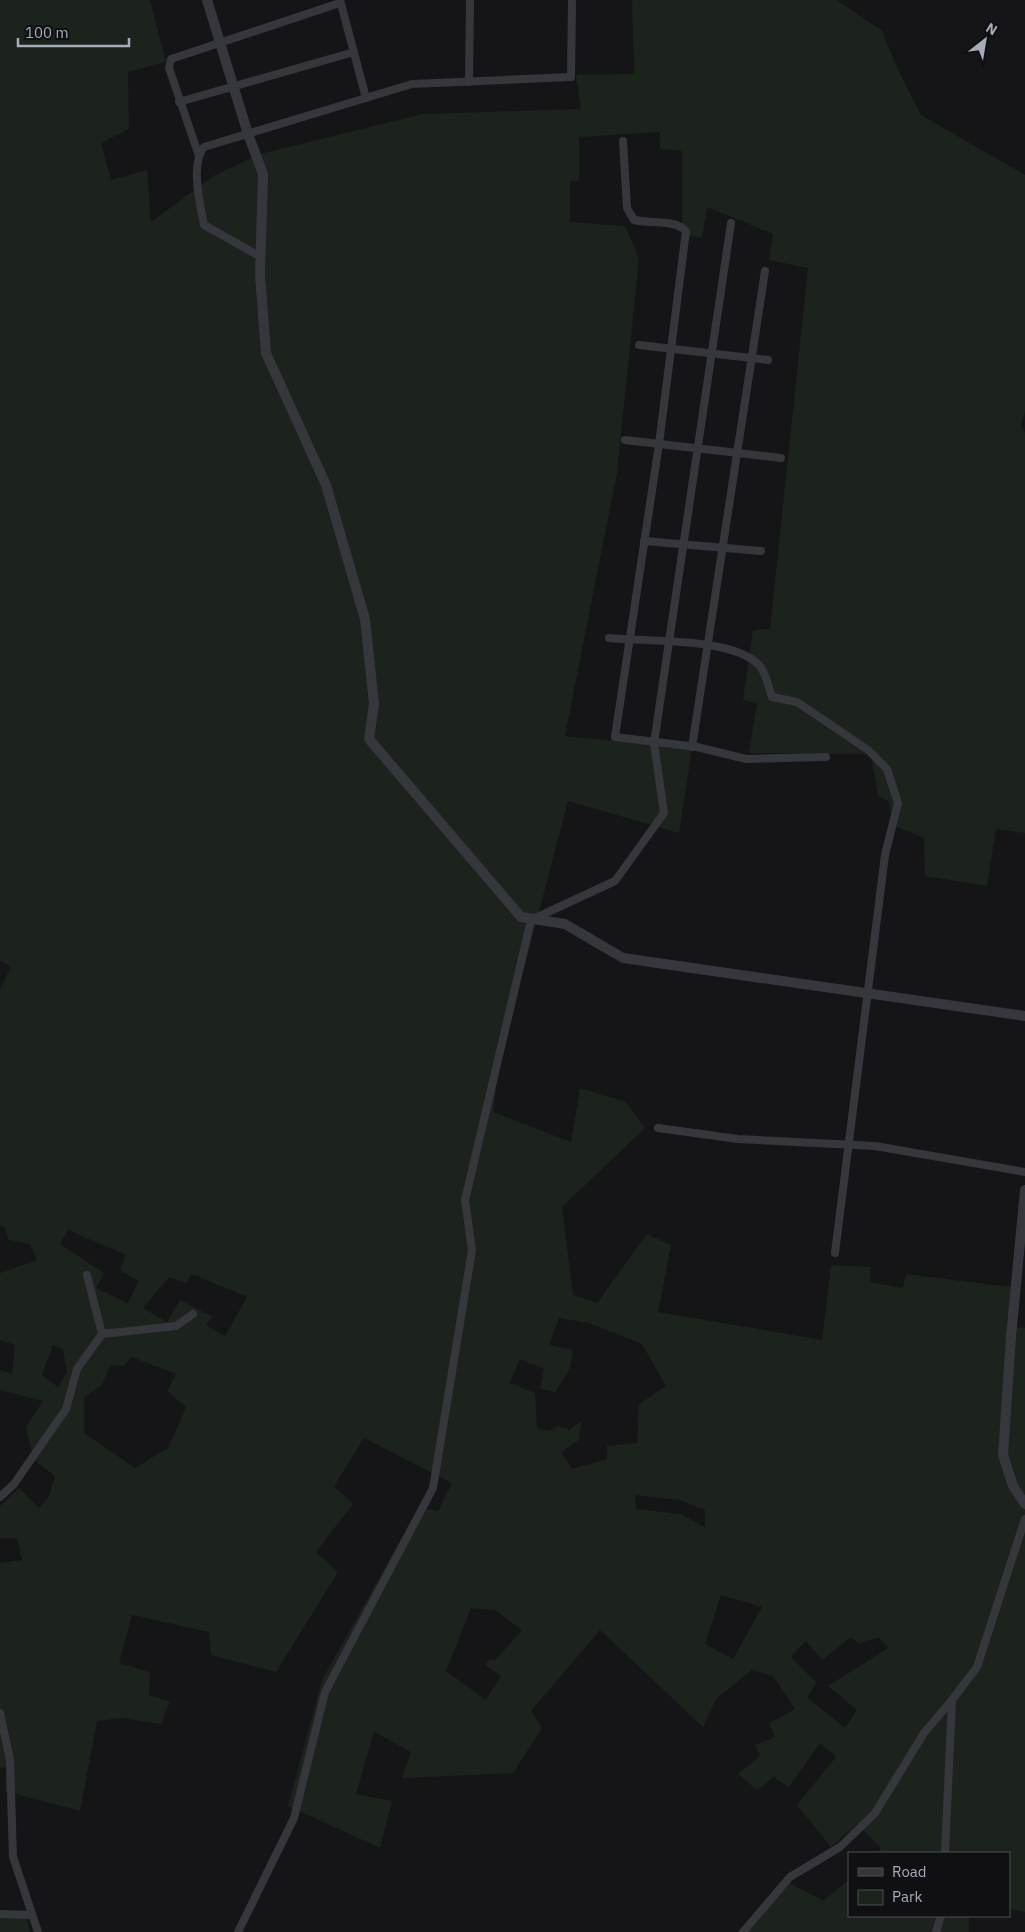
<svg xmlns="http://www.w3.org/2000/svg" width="1025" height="1932" font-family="'IBM Plex Sans',sans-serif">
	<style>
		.green { fill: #1b231c; fill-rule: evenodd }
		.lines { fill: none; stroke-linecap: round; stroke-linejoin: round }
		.minor { stroke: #36373d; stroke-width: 8 }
		.tertiary { stroke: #36373d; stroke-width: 10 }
	</style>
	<rect width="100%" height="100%" fill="#151518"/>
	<g class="green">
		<path d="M0 0H150L166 62 128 72 129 129 101 143 111 180 147 170 151 222 215 175 260 154 423 114 581 109 576 75 634 74 632 0H837L882 31 901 76 921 115 1025 175V412L1021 425 1025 433V833L996 829 987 886 925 876 924 838 892 825 889 801 878 796 871 754 749 753 757 703 743 700 753 630 770 629 808 268 769 260 773 234 707 207 702 238 682 234V151L660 149V132L579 137V181H570V222L625 226 639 259 617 473 565 736 692 749 679 833 568 801 499 1064 493 1112 571 1142 580 1088 626 1102 645 1128 562 1207 573 1295 597 1303 647 1234 671 1245 658 1312 822 1340 831 1265 871 1267 870 1282 903 1288 906 1274 1018 1288 1013 1327 1025 1328V1912L1009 1909V1853H878L881 1848 857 1824 831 1847 797 1805 836 1757 820 1743 789 1787 774 1777 757 1790 738 1774 760 1756 755 1745 775 1737 769 1723 795 1709 773 1676 752 1670 716 1699 703 1727 600 1630 531 1711 542 1728 513 1773 402 1778 411 1752 374 1732 356 1794 392 1801 380 1848 288 1806 322 1680 419 1507 438 1511 452 1483 364 1438 334 1486 353 1504 316 1552 338 1572 276 1672 211 1655 209 1632 132 1615 119 1663 150 1672 149 1695 170 1702 161 1724 121 1718 97 1721 80 1811 5 1791 6 1767 0 1768V1563L22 1560 17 1538H0V1506L19 1488 39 1508 49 1496 55 1476 33 1459 26 1427 43 1401 0 1390V1370L12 1374 15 1345 0 1340V1273L37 1260 30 1244 9 1240 4 1227 0 1226V989L11 967 0 961ZM68 1230 126 1255 120 1270 138 1281 128 1303 96 1288 104 1273 60 1244ZM192 1274 247 1297 225 1336 206 1325 213 1317 180 1300 167 1322 143 1308 169 1277 186 1283ZM559 1318 589 1323 642 1344 666 1386 639 1404 637 1443 607 1446V1459L572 1469 561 1452 579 1440 581 1421 569 1430 559 1426 548 1431 537 1428 535 1393 510 1383 520 1359 544 1369 540 1388 555 1392 570 1369 573 1350 549 1345ZM53 1345 63 1349 67 1372 58 1387 42 1375ZM132 1357 176 1374 167 1391 186 1407 168 1448 135 1468 84 1433V1397L101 1386 111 1365 124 1366ZM635 1495 680 1500 705 1510V1527L680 1514 636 1509ZM721 1595 762 1607 733 1659 705 1644ZM471 1608 495 1610 522 1630 495 1660 490 1659 485 1665 501 1676 486 1700 446 1671ZM851 1637 859 1644 879 1637 888 1648 828 1686 857 1710 845 1728 807 1697 817 1683 791 1657 806 1641 822 1660Z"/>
		<polygon points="849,1880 849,1916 969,1916 969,1932 748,1932 790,1883 823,1901"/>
		<polygon points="0,1911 27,1917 30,1932 0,1932"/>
	</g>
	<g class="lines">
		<g class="minor">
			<polyline points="340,0 366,98"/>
			<polyline points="469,82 470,0"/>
			<polyline points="179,102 354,52"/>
			<path d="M623 141 627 208 634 220C651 224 674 219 686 231L659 444 615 737 697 747 746 759 826 757"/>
			<polyline points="198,153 169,68 171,59 340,3"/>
			<path d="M261 257 204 225C200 204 190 164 204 147L412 84 571 77 572 0"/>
			<polyline points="639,345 768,360"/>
			<polyline points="625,440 781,458"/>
			<polyline points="644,541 761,551"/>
			<path d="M609 638C647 642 732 637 759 665 766 672 769 689 772 697L797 702 868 750 887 769 898 803 885 855 835 1253"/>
			<polyline points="692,747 765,271"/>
			<polyline points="658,1128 738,1139 875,1146 1025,1172"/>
			<polyline points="102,1334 176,1326 193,1314"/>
			<polyline points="0,1497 14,1484 66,1409 77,1369 102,1334 87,1275"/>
			<polyline points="0,1713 10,1760 13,1857 38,1932"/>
			<polyline points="945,1853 952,1700 977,1667 1025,1519"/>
			<polyline points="0,1914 32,1915"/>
			<polyline points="238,1932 294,1818 325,1692 433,1488 472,1250 465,1200 531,920 615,881 664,813 654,743 731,223"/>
			<polyline points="743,1932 790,1877 840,1847 875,1813 924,1733 952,1700"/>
			<polyline points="936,1932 941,1916"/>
		</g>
		<g class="tertiary">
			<polyline points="207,0 248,134 263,174 260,275 266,353 326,485 365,619 374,704 369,739 521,917 565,924 623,958 1025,1016"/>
			<polyline points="1025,1190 1011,1337 1003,1455 1013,1486 1025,1504"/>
		</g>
	</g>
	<rect x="848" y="1852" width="162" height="65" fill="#101013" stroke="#4c4e55"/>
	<rect x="858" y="1868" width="25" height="8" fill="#36373d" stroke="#4c4e55"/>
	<text x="892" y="1877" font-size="15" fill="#a6acb9">Road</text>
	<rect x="858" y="1890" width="25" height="15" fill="#1b231c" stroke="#4c4e55"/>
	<text x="892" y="1902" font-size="15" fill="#a6acb9">Park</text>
	<g transform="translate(985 40) rotate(31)" stroke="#101013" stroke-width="4" paint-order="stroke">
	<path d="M0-4L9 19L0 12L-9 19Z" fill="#a6acb9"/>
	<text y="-8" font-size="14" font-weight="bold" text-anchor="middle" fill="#a6acb9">N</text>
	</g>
	<path d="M18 38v8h111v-8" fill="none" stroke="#a6acb9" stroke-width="2.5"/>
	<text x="25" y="38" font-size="15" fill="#a6acb9" stroke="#101013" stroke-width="4" paint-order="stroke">100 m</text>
</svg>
